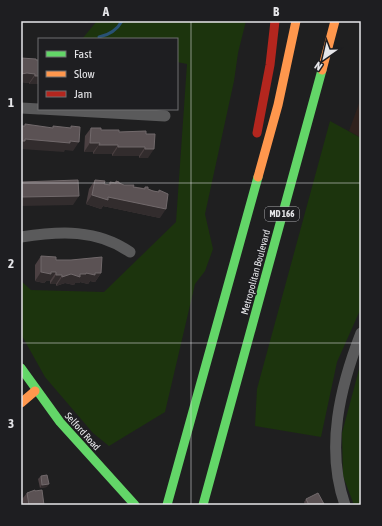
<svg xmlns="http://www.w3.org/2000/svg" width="382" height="526" font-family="'Asap Condensed',sans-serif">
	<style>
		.education { fill: #2f211c }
		.green { fill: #1c340d }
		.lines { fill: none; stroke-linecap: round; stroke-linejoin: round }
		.stream { stroke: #285175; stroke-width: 3 }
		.street { stroke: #5a5a5b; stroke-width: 11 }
		.fast { stroke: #63d668; stroke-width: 9 }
		.slow { stroke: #ff974d; stroke-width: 9 }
		.jam { stroke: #b3261e; stroke-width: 9 }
		.wall { fill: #4b4042 }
		.shaded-wall { fill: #322c2d }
		.building { fill: #5b5254; stroke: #71696b }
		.grid { fill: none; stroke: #e6e6e9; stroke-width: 1; stroke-opacity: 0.55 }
		.labels { text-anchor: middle; stroke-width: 3; stroke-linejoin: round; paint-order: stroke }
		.shield { fill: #1e1e21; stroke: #aaaaad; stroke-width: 1 }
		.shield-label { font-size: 9px; font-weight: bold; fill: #e6e6e9 }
		.street-label { font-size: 10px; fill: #e6e6e9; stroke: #1e1e21 }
		.neatline { fill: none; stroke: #e6e6e9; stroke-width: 1.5 }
		.grid-label { font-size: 13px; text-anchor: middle; font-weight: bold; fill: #e6e6e9 }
	</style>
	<rect width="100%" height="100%" fill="#1f1f20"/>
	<polygon class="education" points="361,98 361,138 349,131"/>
	<g class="green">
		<polygon points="97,21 246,21 238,53 234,81 205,214 213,249 205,271 195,284 165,412 109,446 93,433 45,377 21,334 21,281 31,290 104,292 176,222 187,64 177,62 177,39 82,39"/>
		<polygon points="330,121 361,138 361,308 337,362 321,437 255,426 257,389"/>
		<polygon points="361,362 361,505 354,505 343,476 342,433"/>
	</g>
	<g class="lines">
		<path class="stream" d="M99 37C109 35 117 30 122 21"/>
		<g class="street">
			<polyline points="21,108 39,109"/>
			<polyline points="41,109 165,116"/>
			<path d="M21 237C60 231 97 229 130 252"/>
			<path d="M345 505C325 448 340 387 361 333"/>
		</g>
		<g class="fast">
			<polyline points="21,368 60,422 135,505"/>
			<polyline points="167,505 258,177"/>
			<polyline points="203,505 322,70"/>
		</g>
		<g class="slow">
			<polyline points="322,70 335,21"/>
			<polyline points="258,177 278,105 296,21"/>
			<polyline points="21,403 35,391"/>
		</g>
		<polyline class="jam" points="257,133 270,65 275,21"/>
	</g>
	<g class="wall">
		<polygon points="21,58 39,60 39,84 29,84 29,83 21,82"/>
		<polygon points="91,128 101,130 119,132 146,131 148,158 139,158 139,156 112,156 112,154 93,154 93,152 84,152 85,136"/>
		<polygon points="95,180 104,184 109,184 110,182 115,183 116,181 119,183 124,185 144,188 145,187 148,189 158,192 159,190 160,218 103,206 101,209 86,204 89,189"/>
		<polygon points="41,256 56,260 101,273 95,282 90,281 88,284 80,282 79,283 75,283 74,285 65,283 56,286 56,284 50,284 50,281 46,281 44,283 35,281 35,265"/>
		<polygon points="41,476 47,487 40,488 38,479"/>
		<polygon points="35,491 44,505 23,505 22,499 27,493"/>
		<polygon points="306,499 323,505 305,505 304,502"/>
	</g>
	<g class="shaded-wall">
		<polygon points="74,21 89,21 87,23"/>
		<polygon points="27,73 35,74 29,83 21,82 21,74"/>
		<polygon points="35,76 39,76 39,84 29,84"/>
		<polygon points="25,139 70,141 79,142 73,151 65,150 64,152 21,149 21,141"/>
		<polygon points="90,143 100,143 93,152 84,152"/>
		<polygon points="99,145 118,145 112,154 93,154"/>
		<polygon points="118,147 145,147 139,156 112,156"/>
		<polygon points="145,149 154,149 148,158 139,158"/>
		<polygon points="92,195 108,197 166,209 160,218 103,206 101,209 86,204"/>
		<polygon points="79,196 73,205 21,206 21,197"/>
		<polygon points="41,272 56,272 50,281 46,281 44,283 35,281"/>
		<polygon points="86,273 101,273 95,282 90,281 88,284 80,282 79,283 75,283 74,285 65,283 56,286 62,277 71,274 80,274"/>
		<polygon points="56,275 62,275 56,284 50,284"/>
		<polygon points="49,484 47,487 40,488 42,485"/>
	</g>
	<g class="building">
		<polygon points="21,58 36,59 36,60 39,60 39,76 35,76 35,74 27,73 21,74"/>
		<polygon points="25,124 53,128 53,126 71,128 71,126 80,127 79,142 70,141 70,143 25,139 25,141 21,141 21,126 25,126"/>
		<polygon points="91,128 101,128 101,130 119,130 119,132 146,131 146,134 155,134 154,149 145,149 145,147 118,147 118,145 99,145 100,143 90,143"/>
		<polygon points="78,180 79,196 21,197 21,182"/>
		<polygon points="95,180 105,181 104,184 110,185 110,182 116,183 116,181 119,182 119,183 124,185 134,185 133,187 145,189 145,187 148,187 148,189 153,191 159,192 159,190 168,194 166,209 108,197 108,200 92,195"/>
		<polygon points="41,256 56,257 56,260 71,260 102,257 101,273 95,273 95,275 86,273 86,274 80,274 80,277 71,274 62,277 62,275 56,275 56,272 51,272 51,274 41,272"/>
		<polygon points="47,475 49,484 42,485 41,476"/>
		<polygon points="35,490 35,491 42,490 44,505 29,505 27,493"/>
		<polygon points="318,493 324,504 309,505 306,499"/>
	</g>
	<path class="grid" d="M191 21V505M21 183H361M21 343H361"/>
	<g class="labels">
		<rect class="shield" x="265" y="207" width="34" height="14" rx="3"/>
		<g class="shield-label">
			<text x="282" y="217">MD 166</text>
		</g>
		<g class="street-label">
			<text transform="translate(255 272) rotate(-75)" y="4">Metropolitan Boulevard</text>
			<text transform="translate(83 431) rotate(48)" y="4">Selford Road</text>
		</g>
	</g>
	<rect width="382" height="526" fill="none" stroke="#1e1e21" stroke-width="44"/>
	<rect x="38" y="38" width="140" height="72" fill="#1e1e21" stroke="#6e6e71"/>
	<rect x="46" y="51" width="20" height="6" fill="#63d668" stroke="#6e6e71"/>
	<text x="74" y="58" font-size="12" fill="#e6e6e9">Fast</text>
	<rect x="46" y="71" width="20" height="6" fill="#ff974d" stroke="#6e6e71"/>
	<text x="74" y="78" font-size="12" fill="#e6e6e9">Slow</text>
	<rect x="46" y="91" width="20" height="6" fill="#b3261e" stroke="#6e6e71"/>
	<text x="74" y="98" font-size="12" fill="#e6e6e9">Jam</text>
	<g transform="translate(324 58) rotate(214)" stroke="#1e1e21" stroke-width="3" paint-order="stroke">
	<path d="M0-3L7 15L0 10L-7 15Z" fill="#e6e6e9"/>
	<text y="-6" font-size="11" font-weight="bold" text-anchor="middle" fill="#e6e6e9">N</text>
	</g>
	<rect x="22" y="22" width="338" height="482" class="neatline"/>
	<g class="grid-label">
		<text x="106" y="16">A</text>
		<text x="276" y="16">B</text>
		<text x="11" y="107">1</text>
		<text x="11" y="268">2</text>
		<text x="11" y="428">3</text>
	</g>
</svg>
